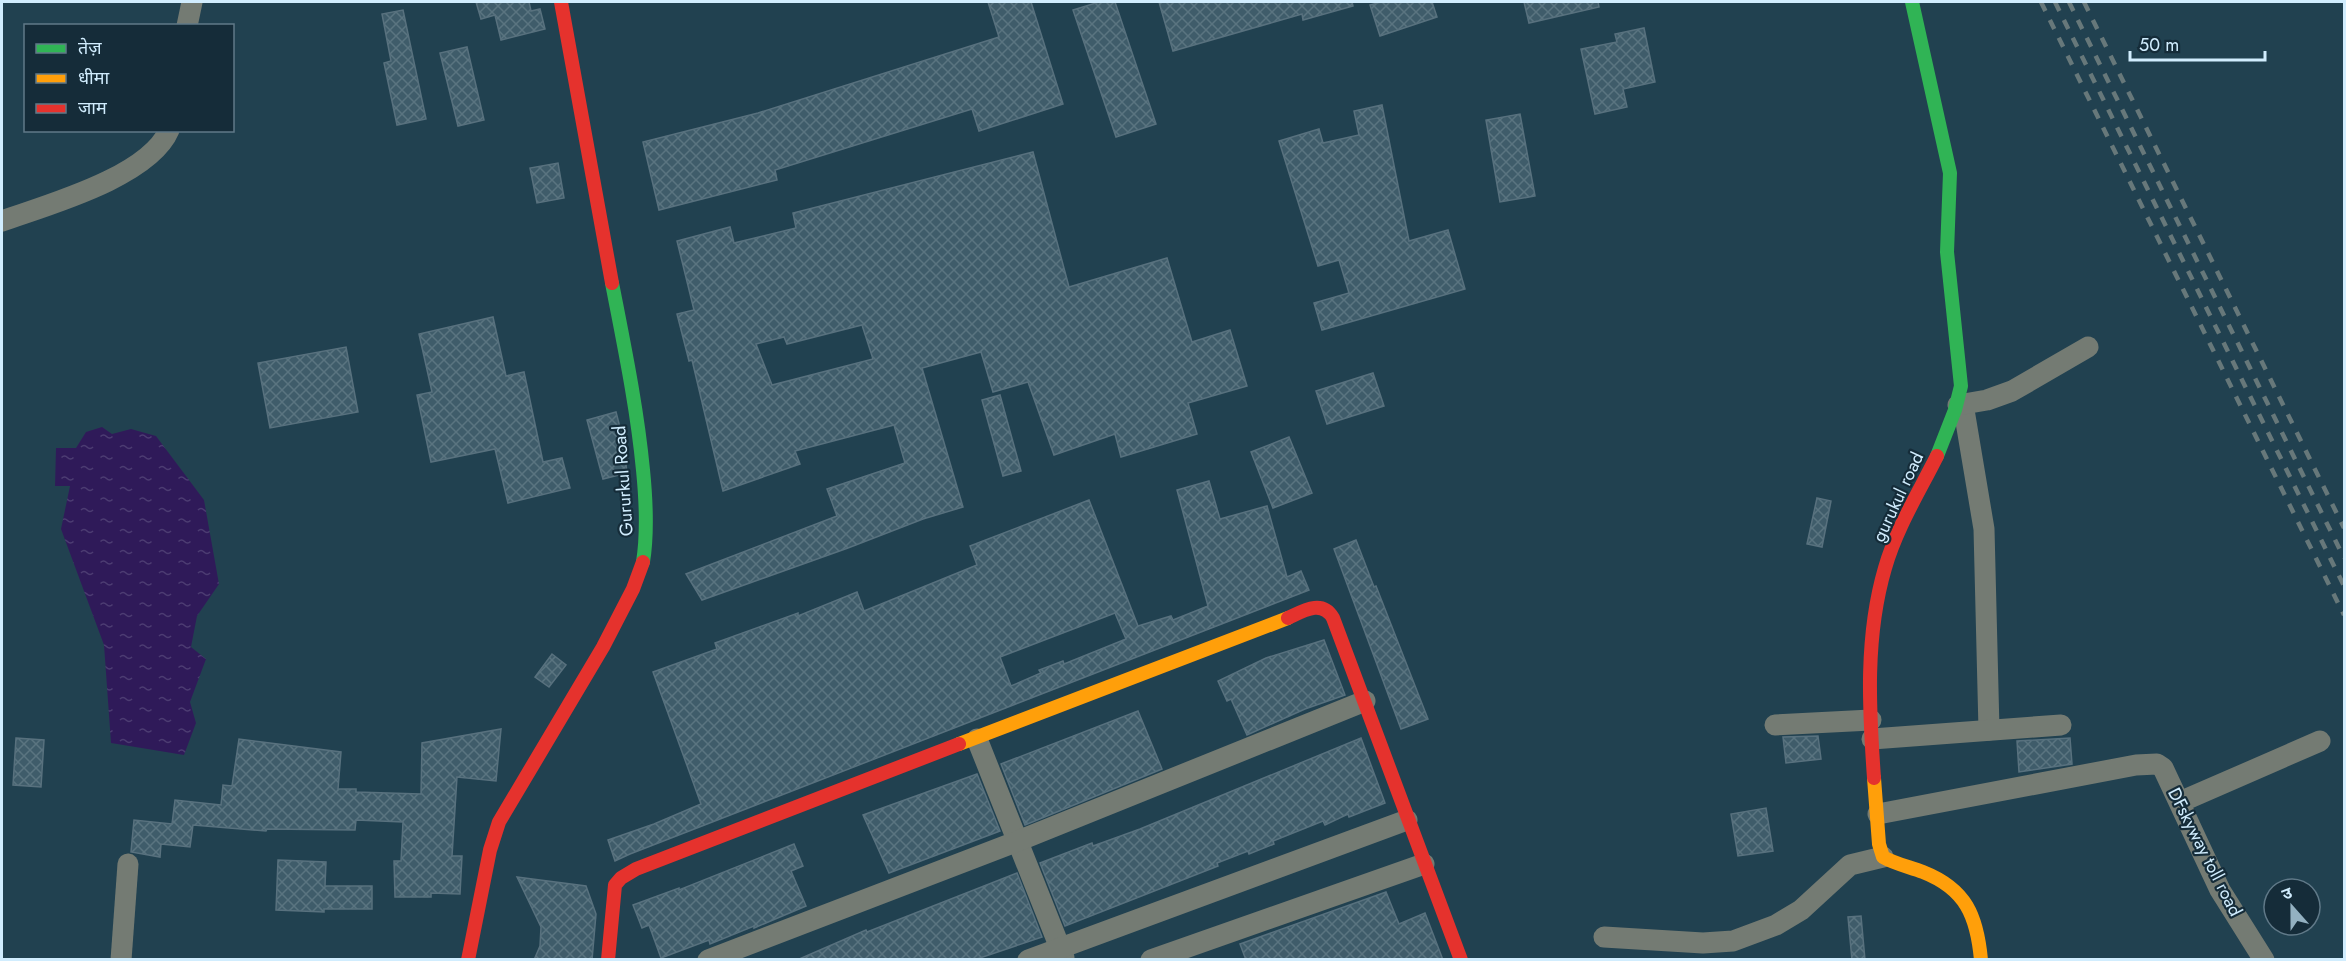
<svg xmlns="http://www.w3.org/2000/svg" width="2346" height="961" font-family="Jost,'Noto Sans Devanagari',sans-serif">
	<style>
		.water { fill: url(#water-ripples) }
		.building { fill: url(#building-cross-hatch); stroke: #58717e; stroke-width: 1.5; fill-rule: evenodd }
		.lines { fill: none; stroke-linecap: round; stroke-linejoin: round }
		.street { stroke: #747b73; stroke-width: 21 }
		.fast { stroke: #30b455; stroke-width: 14 }
		.slow { stroke: #ff9f0a; stroke-width: 14 }
		.jam { stroke: #e5322d; stroke-width: 14 }
		.rail { stroke: #67787a; stroke-width: 4.5; stroke-dasharray: 10 10; stroke-linecap: butt }
		.labels { text-anchor: middle; stroke-width: 4.5; stroke-linejoin: round; paint-order: stroke }
		.street-label { font-size: 18px; fill: #d1edfe; stroke: #152c39 }
	</style>
	<defs>
		<pattern id="water-ripples" width="26" height="14" patternUnits="userSpaceOnUse" patternTransform="scale(1.5)"><rect width="26" height="14" fill="#2f1a59"/><path d="M2 4q2-2 4 0t4 0M15 11q2-2 4 0t4 0" fill="none" stroke="#4c3c72"/></pattern>
		<pattern id="building-cross-hatch" width="8" height="8" patternUnits="userSpaceOnUse" patternTransform="scale(1.5)"><rect width="8" height="8" fill="#3f5c6a"/><path d="M0 0l8 8M0 8l8-8" fill="none" stroke="#5a7480"/></pattern>
	</defs>
	<rect width="100%" height="100%" fill="#214150"/>
	<polygon class="water" points="102,427 112,434 131,429 156,436 204,500 219,584 197,616 191,647 206,659 190,702 196,723 184,755 111,743 104,645 61,529 70,486 55,486 56,448 76,448 86,432"/>
	<g class="building">
		<polygon points="476,2 529,2 531,11 540,9 545,29 501,40 495,15 481,19"/>
		<polygon points="988,2 1031,2 1063,104 979,131 972,109 775,170 777,180 659,210 643,142 758,113 999,37"/>
		<polygon points="1099,2 1115,2 1156,124 1116,137 1073,10"/>
		<polygon points="1159,2 1352,2 1353,6 1303,20 1302,14 1173,51"/>
		<polygon points="1381,2 1432,2 1437,17 1380,36 1370,5"/>
		<polygon points="1524,2 1598,2 1599,7 1529,23"/>
		<polygon points="403,10 426,119 397,125 384,63 391,61 382,14"/>
		<polygon points="1644,28 1655,82 1623,89 1627,107 1595,114 1581,49 1617,42 1615,34"/>
		<polygon points="467,47 484,120 458,126 440,53"/>
		<polygon points="1382,105 1409,241 1448,230 1465,289 1322,330 1314,303 1349,293 1339,260 1318,266 1279,141 1319,129 1323,143 1359,135 1354,111"/>
		<polygon points="1520,114 1535,196 1500,202 1486,120"/>
		<path d="M1033 152 1069 287 1167 258 1192 342 1230 330 1247 386 1188 403 1197 434 1121 457 1115 434 1054 455 1028 382 993 392 981 352 922 368 963 507 923 519 848 548 702 600 686 574 837 516 827 489 905 463 894 425 795 451 800 464 723 491 692 360 689 361 677 314 694 310 677 241 730 227 734 243 796 228 793 213ZM862 325 873 359 772 385 756 344 784 337 787 344Z"/>
		<polygon points="558,163 564,198 537,203 530,168"/>
		<polygon points="493,317 506,376 524,372 543,462 562,458 570,488 508,503 495,449 431,462 417,395 432,392 419,334"/>
		<polygon points="346,347 358,412 270,428 258,363"/>
		<polygon points="1373,373 1384,406 1327,424 1316,391"/>
		<polygon points="1000,395 1021,471 1003,476 982,400"/>
		<polygon points="616,412 623,439 627,473 603,479 587,420"/>
		<polygon points="1289,437 1312,493 1273,508 1251,452"/>
		<path d="M1209 481 1220 519 1267 506 1287 577 1301 571 1309 590 630 854 615 861 608 840 654 824 701 804 653 672 717 649 715 643 798 613V616L857 592 864 611 977 565 970 546 1089 500 1138 626 1171 616 1173 620 1208 606 1177 490ZM1115 613 1126 639 1064 664 1063 661 1039 670 1041 673 1011 686 1000 657Z"/>
		<polygon points="1817,498 1831,501 1822,547 1807,544"/>
		<polygon points="1356,540 1374,587 1376,586 1428,719 1401,729 1334,549"/>
		<polygon points="1324,640 1345,695 1305,709 1247,735 1231,699 1227,701 1218,681 1266,658"/>
		<polygon points="552,654 566,665 549,687 535,677"/>
		<polygon points="1138,711 1162,769 1025,825 1001,764"/>
		<polygon points="501,729 496,781 457,777 452,856 462,856 460,894 431,893 431,897 395,897 394,861 401,861 403,822 356,820 355,830 267,829 266,831 193,825 190,847 161,844 160,857 131,852 134,820 172,824 175,800 221,805 223,785 232,786 239,739 341,752 338,789 356,789 356,792 421,794 422,743"/>
		<polygon points="1818,736 1821,759 1786,763 1783,737"/>
		<polygon points="16,738 44,740 41,787 13,785"/>
		<polygon points="1361,738 1385,803 1349,817 1348,814 1325,825 1323,821 1273,841 1274,844 1249,854 1248,851 1217,863 1218,866 1065,926 1040,863 1092,843 1093,846 1140,829"/>
		<polygon points="2070,738 2072,764 2019,772 2017,741"/>
		<polygon points="977,774 1000,831 889,873 863,815"/>
		<polygon points="1766,808 1773,851 1738,856 1731,814"/>
		<polygon points="794,844 803,866 791,871 806,906 754,928 754,926 710,944 709,940 661,958 649,925 642,928 633,905 679,888 679,890"/>
		<polygon points="278,860 326,862 325,886 372,886 372,909 324,909 324,912 276,910"/>
		<polygon points="1017,873 1042,937 974,960 797,960 866,930 867,932"/>
		<polygon points="517,877 586,886 596,914 592,960 534,960 540,946 541,927"/>
		<polygon points="1386,892 1399,924 1425,913 1443,960 1246,960 1240,944"/>
		<polygon points="1861,916 1865,960 1852,960 1848,917"/>
	</g>
	<g class="lines">
		<g class="street">
			<polyline points="187,26 192,2"/>
			<path d="M2 221C47 205 149 177 169 130"/>
			<polyline points="1963,404 1984,529 1989,730"/>
			<polyline points="1958,405 1987,400 2012,391 2088,347"/>
			<polyline points="1775,725 1871,720"/>
			<polyline points="977,739 1064,958"/>
			<polyline points="1872,739 2061,725"/>
			<polyline points="2180,802 2320,741"/>
			<polyline points="1878,814 2136,765 2157,764 2163,768 2220,890 2264,960"/>
			<polyline points="1604,937 1703,943 1733,941 1776,925 1801,910 1850,865 1883,857"/>
			<polyline points="121,960 128,864"/>
			<polyline points="708,960 1018,841 1365,701"/>
			<polyline points="1028,960 1407,820"/>
			<polyline points="1151,960 1424,864"/>
		</g>
		<g class="fast">
			<polyline points="1912,2 1950,173 1947,252 1961,386 1955,410 1937,456"/>
			<path d="M612 283C624 345 637 407 643 470 646 500 648 531 643 562"/>
		</g>
		<g class="slow">
			<polyline points="959,744 1288,618"/>
			<path d="M1874 778 1879 844 1883 857C1895 864 1910 867 1923 872 1966 889 1977 916 1981 960"/>
		</g>
		<g class="jam">
			<polyline points="561,2 612,283"/>
			<path d="M1288 618C1303 611 1322 599 1333 618L1461 960"/>
			<path d="M1874 778C1869 708 1865 636 1885 568 1896 529 1919 492 1937 456"/>
			<polyline points="468,960 490,850 499,822 603,647 633,589 643,562"/>
			<polyline points="608,960 615,885 621,878 636,869 959,744"/>
		</g>
		<g class="rail">
			<polyline points="2041,2 2344,615"/>
			<polyline points="2055,2 2344,586"/>
			<polyline points="2069,2 2344,558"/>
			<polyline points="2084,2 2344,528"/>
		</g>
	</g>
	<g class="labels">
		<g class="street-label">
			<text transform="translate(623 481) rotate(-94)" y="6">Gururkul Road</text>
			<text transform="translate(1898 497) rotate(-65)" y="6">gurukul road</text>
			<text transform="translate(2205 852) rotate(63)" y="6">DFskyway toll road</text>
		</g>
	</g>
	<rect width="2346" height="961" fill="none" stroke="#d1edfe" stroke-width="6"/>
	<rect x="24" y="24" width="210" height="108" fill="#152c39" stroke="#607988" stroke-width="1.5"/>
	<rect x="36" y="44" width="30" height="9" fill="#30b455" stroke="#607988" stroke-width="1.5"/>
	<text x="78" y="54" font-size="18" fill="#d1edfe">तेज़</text>
	<rect x="36" y="74" width="30" height="9" fill="#ff9f0a" stroke="#607988" stroke-width="1.5"/>
	<text x="78" y="84" font-size="18" fill="#d1edfe">धीमा</text>
	<rect x="36" y="104" width="30" height="9" fill="#e5322d" stroke="#607988" stroke-width="1.5"/>
	<text x="78" y="114" font-size="18" fill="#d1edfe">जाम</text>
	<g transform="translate(2292 907) rotate(339)"><circle r="28" fill="#152c39" stroke="#607988" stroke-width="1.5"/>
	<path d="M0-4.5L10 22L0 15L-10 22Z" fill="#93b1c1"/>
	<text y="-9" font-size="16" font-weight="bold" text-anchor="middle" fill="#d1edfe">उ</text>
	</g>
	<path d="M2130 51v9h135v-9" fill="none" stroke="#d1edfe" stroke-width="3"/>
	<text x="2139" y="51" font-size="18" fill="#d1edfe" stroke="#152c39" stroke-width="4.5" paint-order="stroke">50 m</text>
</svg>
